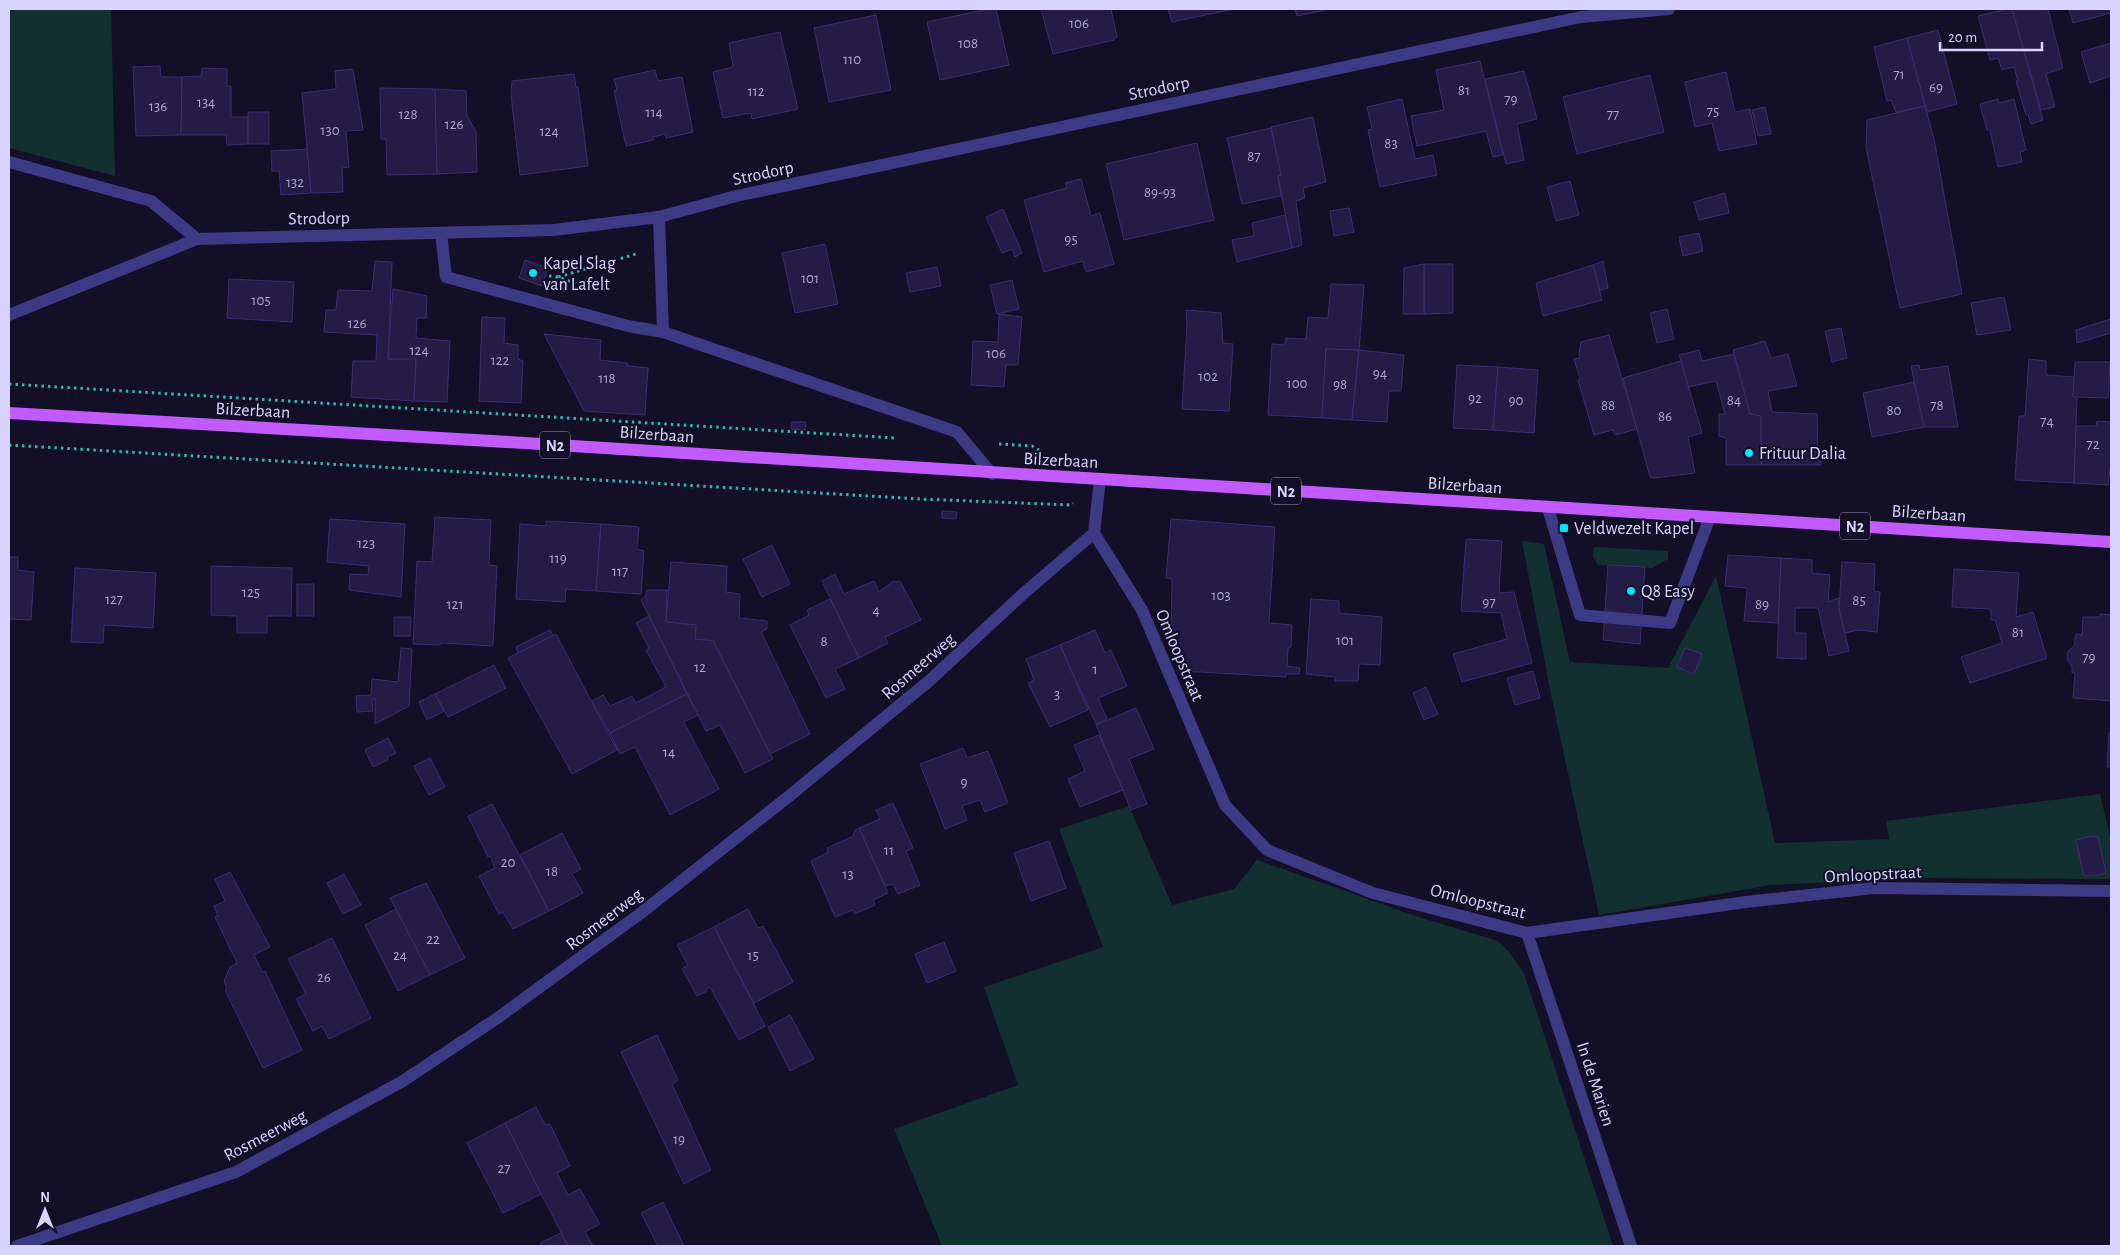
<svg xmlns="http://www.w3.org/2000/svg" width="2120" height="1255" font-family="'Alegreya Sans',sans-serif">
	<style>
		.grass { fill: #12302f }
		.building { fill: #241b47; stroke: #3b2d73 }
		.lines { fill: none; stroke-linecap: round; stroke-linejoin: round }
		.path { stroke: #2fb8b0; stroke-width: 3; stroke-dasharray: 2.5 4; stroke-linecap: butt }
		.service { stroke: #3d3a85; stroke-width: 12 }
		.minor { stroke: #3d3a85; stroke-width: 12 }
		.primary { stroke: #c25bff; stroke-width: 12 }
		.poi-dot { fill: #00e5ff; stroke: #130f26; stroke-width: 2 }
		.labels { text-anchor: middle; stroke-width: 4; stroke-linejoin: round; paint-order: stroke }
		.number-label { font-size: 15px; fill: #aca6d1 }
		.shield { fill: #130f26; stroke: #9e99be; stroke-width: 1 }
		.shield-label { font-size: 16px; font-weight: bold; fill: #d9d4ff }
		.street-label { font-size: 18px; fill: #d9d4ff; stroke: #130f26 }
		.poi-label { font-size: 18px; fill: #d9d4ff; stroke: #130f26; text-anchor: start }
	</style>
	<rect width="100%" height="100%" fill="#130f26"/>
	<g class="grass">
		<polygon points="9,9 111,9 115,176 9,148"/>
		<polygon points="1522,541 1544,544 1570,662 1668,668 1716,576 1775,843 1889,839 1886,821 2100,794 2111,840 2111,879 1902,878 1771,885 1599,915 1551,695"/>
		<polygon points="1594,547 1668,551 1668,559 1652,568 1598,565 1593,557"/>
		<polygon points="1129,806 1172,905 1234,889 1257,860 1419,917 1498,941 1509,952 1524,973 1613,1246 942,1246 894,1129 1018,1085 984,987 1103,947 1059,829"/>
	</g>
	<g class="building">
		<polygon points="988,9 996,9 1009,65 940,80 927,22"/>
		<polygon points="1041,9 1111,9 1117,37 1114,38 1114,40 1053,54"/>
		<polygon points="1168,9 1234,9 1172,22"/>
		<polygon points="1295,9 1330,9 1297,16"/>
		<polygon points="2007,9 2012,9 2043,120 2031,124 2028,115 2026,115 2016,81 2018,81 2014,67 2002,70 1998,58 1990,60 1978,16"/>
		<polygon points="2012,9 2048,9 2063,68 2046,74 2055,107 2041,110"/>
		<polygon points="2069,9 2111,9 2111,13 2073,23"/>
		<polygon points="876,15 891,90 829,102 814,28"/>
		<polygon points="1938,30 1957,104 1927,112 1907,38"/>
		<polygon points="780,32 798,109 752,119 751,113 723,118 713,72 733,67 729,43"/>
		<polygon points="1907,38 1925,106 1896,112 1891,100 1887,101 1874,47"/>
		<polygon points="2111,43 2111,76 2090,83 2081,52"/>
		<polygon points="1480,61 1503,155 1493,157 1486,131 1417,146 1411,116 1444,110 1436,70"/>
		<polygon points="160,66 161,77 182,77 181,135 136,136 133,67"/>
		<polygon points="202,68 227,69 227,86 231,86 231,117 248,117 248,144 227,145 226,135 181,135 182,77 201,76"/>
		<polygon points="353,69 363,130 346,131 349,167 342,168 343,192 311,193 302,93 336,89 335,71"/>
		<polygon points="655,70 658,81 682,77 693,132 666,138 665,134 653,137 653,140 626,146 614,91 617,90 614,79"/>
		<polygon points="1524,71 1537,119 1517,124 1524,160 1506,164 1485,79"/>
		<polygon points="1726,72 1735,112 1750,109 1757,144 1719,151 1712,123 1695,127 1685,82"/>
		<polygon points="574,74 576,87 578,87 588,166 520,175 511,95 512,81"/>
		<polygon points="1650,75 1664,132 1577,154 1563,97"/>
		<polygon points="380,88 435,89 437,174 387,175 386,139 381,139"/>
		<polygon points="435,89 466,91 467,116 476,131 477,172 437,174"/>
		<polygon points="1402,99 1415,159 1433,155 1437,175 1380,187 1368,130 1372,129 1367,107"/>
		<polygon points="1998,99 1999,103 2014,99 2026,150 2020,152 2022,162 1998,167 1990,130 1987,130 1980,104"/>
		<polygon points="1925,106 1934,139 1962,294 1900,308 1866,148 1867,120"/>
		<polygon points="1765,107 1771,134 1758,136 1752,110"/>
		<rect x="248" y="112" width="21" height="32"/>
		<polygon points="1313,117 1326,182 1303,188 1305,198 1296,201 1302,245 1292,248 1278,176 1281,175 1271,127"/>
		<polygon points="1271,128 1281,175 1278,176 1281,196 1242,204 1227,138"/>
		<polygon points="1197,143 1214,220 1124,240 1106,164"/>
		<polygon points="307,149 311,193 281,195 279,171 272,171 271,151"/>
		<polygon points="1081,179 1091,216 1100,213 1114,264 1086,272 1083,261 1044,272 1024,200 1067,188 1065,183"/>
		<polygon points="1570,181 1579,215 1556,221 1547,187"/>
		<polygon points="1725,193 1729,213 1699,220 1694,202"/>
		<polygon points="1349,208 1354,232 1334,236 1330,211"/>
		<polygon points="1003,209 1022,253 1015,257 1012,249 1002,253 986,217"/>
		<polygon points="1285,215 1292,248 1237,262 1232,240 1254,236 1252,223"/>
		<polygon points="1699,233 1703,251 1683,256 1679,237"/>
		<polygon points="825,244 838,304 795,313 782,253"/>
		<polygon points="525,260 548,268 542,286 519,278"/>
		<polygon points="375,261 392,262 388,359 416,359 414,401 351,397 353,361 376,361 377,335 324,332 326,310 336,310 338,290 372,291"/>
		<polygon points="1603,261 1608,288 1600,290 1593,265"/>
		<polygon points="1424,264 1453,264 1453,313 1424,314"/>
		<polygon points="1424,264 1424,314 1403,314 1404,268"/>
		<polygon points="1593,265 1602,300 1543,316 1536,283"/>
		<polygon points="937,267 941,286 910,292 906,273"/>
		<polygon points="229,279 294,282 292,322 227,318"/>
		<polygon points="1012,280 1019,309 997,314 990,285"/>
		<polygon points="1331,284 1364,285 1359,350 1326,349 1322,418 1268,415 1272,344 1285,345 1286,338 1306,339 1308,317 1328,318"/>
		<polygon points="393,289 427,296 426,318 417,318 416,338 450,341 447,402 414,401 416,359 388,359"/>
		<polygon points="2004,297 2011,330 1977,335 1971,303"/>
		<polygon points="1667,309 1674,339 1657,343 1650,313"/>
		<polygon points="1186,310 1221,313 1223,343 1233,344 1229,411 1182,409 1187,326"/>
		<polygon points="999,314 1022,317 1018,365 1006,365 1004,387 971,385 973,341 998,342"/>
		<polygon points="482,317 505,318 504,343 518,345 518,359 523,361 521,403 479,401"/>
		<polygon points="2111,319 2111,333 2077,343 2076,330"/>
		<polygon points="1841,328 1847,358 1832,362 1825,331"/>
		<polygon points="544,334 601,340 600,360 627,363 628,366 648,368 645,415 584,411"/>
		<polygon points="1609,335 1637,429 1615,435 1613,430 1594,435 1578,380 1580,379 1574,359 1580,358 1579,352 1581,342"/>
		<polygon points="1765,341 1771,358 1788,354 1797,386 1768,391 1772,412 1817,414 1818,461 1821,461 1821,465 1761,465 1761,416 1750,414 1733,350"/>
		<polygon points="1326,349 1359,350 1352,420 1322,418"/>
		<polygon points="1359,350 1404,355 1401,391 1389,391 1387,422 1352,420"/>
		<polygon points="1699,350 1702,361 1734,354 1750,414 1761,416 1761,465 1726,465 1726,438 1719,436 1719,414 1725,414 1716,381 1688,387 1681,361 1679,355"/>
		<polygon points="2029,359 2046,361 2046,375 2074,377 2073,397 2077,398 2074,483 2015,480 2019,416 2025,416"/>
		<polygon points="1681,361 1702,433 1688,437 1695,473 1654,478 1650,477 1623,378"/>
		<polygon points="2075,362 2110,362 2108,398 2073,397"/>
		<polygon points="1457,365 1498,367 1493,430 1453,428"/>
		<polygon points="1919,365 1920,370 1948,366 1958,427 1924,427 1911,366"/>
		<polygon points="1498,367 1538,370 1534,433 1493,430"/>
		<polygon points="1914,382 1924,427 1872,437 1863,393"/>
		<polygon points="2097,421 2111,422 2111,462 2108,485 2074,483 2076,426 2096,426"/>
		<polygon points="792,422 806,422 805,430 791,429"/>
		<polygon points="942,511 957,512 956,519 942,518"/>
		<polygon points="435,517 491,520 489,565 497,566 493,646 441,643 440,645 413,644 417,561 432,562"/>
		<polygon points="330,519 405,524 401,597 349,590 350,574 368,575 369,566 327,562"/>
		<polygon points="1171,519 1275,527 1269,623 1292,625 1291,647 1288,648 1287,666 1300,668 1299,674 1286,674 1286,677 1182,671 1171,643 1172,579 1166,578"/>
		<polygon points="546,521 601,524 596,591 566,589 565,602 516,599 520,524 546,526"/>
		<polygon points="601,524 639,527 637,549 644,551 641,594 596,591"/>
		<polygon points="1466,539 1502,541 1499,593 1514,592 1532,663 1462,682 1453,654 1507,639 1501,613 1461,611"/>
		<polygon points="772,545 790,584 762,597 743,559"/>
		<polygon points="1728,555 1781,558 1778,623 1744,621 1747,588 1725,586"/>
		<polygon points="9,557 18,557 18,570 34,572 31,620 10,619 9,630"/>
		<polygon points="1781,558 1812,560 1812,573 1830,575 1828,602 1839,598 1839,609 1849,651 1829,656 1818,608 1795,608 1795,633 1806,633 1806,659 1777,658"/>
		<polygon points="671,562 727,566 726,592 740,594 739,618 767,621 767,629 761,632 810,734 770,754 713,641 695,639 696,625 666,622"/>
		<polygon points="1842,562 1875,564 1874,591 1880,592 1877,632 1858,630 1845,633 1839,609"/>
		<polygon points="1608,565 1645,567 1640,644 1603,640"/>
		<polygon points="211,566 292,568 291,616 267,616 267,633 237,633 237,616 211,615"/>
		<polygon points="75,568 156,573 153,628 104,625 103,643 71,642"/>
		<polygon points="1954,569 2019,573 2016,617 2033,612 2047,658 1970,683 1961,657 2002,643 1995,620 1991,620 1991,609 1952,607"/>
		<polygon points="835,574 844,594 874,581 879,592 892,582 900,581 921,620 885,637 888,643 859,658 822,581"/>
		<rect x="297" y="584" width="17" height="32"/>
		<polygon points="647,590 667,590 666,622 696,625 695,639 713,641 773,759 745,773 720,725 706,731 641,600 646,596"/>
		<polygon points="830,599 859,658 835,669 845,689 826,698 790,625 809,615 807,610"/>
		<polygon points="1311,599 1339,601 1339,613 1382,617 1380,665 1359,664 1358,681 1335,681 1335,677 1306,674"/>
		<polygon points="2100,614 2111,615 2111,701 2073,698 2075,673 2072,673 2072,667 2067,659 2068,651 2074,646 2076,634 2082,635 2083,617 2100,617"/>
		<polygon points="649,616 687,694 610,733 592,701 603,695 610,706 632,696 636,703 666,687 646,650 649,648 636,623"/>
		<polygon points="394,617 411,617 410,636 394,636"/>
		<polygon points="550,630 553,636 518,653 516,647"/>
		<polygon points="1095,630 1105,653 1111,650 1127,686 1098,698 1107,719 1096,724 1060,645"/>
		<polygon points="556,634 617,750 572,774 508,658"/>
		<polygon points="1060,645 1088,710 1050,727 1028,683 1034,680 1026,659"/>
		<polygon points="401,648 412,649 409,706 375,724 375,699 372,699 373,711 357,712 356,696 371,695 372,679 398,682"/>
		<polygon points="1685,648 1702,654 1694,674 1677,667"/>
		<polygon points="494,665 506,688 448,717 435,694"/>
		<polygon points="1533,671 1540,698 1515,705 1507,678"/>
		<polygon points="1426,687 1438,714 1424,720 1413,693"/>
		<polygon points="435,694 444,711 427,720 419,702"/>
		<polygon points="687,694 698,715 684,722 719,789 670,815 635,747 620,754 610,733"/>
		<polygon points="1136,708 1154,749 1129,759 1147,804 1131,810 1096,725"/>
		<polygon points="2109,733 2111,733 2111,767 2107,767"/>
		<polygon points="1099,735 1123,790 1080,807 1068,779 1085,771 1074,745"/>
		<polygon points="388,738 396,753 387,757 388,760 373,767 365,750"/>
		<polygon points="963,748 967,758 988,751 1008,803 985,812 980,800 962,806 967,820 945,829 920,764"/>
		<polygon points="430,758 445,787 429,795 414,766"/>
		<polygon points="893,803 913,848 906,851 920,885 898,894 893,884 885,886 859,828 880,819 876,810"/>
		<polygon points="492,804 549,911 513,929 503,912 499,914 479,876 495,868 490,856 488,857 468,816"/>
		<polygon points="859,828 888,893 873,900 875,905 855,914 853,910 835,917 811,861 828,852 827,848 853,836 855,830"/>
		<polygon points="562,833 581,869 572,874 583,893 549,911 520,855"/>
		<polygon points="2091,836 2098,837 2106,873 2100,875 2084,876 2076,840"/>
		<polygon points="1049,841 1066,888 1031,901 1014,853"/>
		<polygon points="230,872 270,947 254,955 262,972 265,971 302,1050 263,1068 225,990 227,988 224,981 230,967 237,963 215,917 218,916 214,906 225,901 215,879"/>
		<polygon points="344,874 361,905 343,914 327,883"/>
		<polygon points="426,883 465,958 430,975 390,898"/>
		<polygon points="396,909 430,975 398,991 365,925"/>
		<polygon points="748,909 758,928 763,926 793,982 754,1003 714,927"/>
		<polygon points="714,927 765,1026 739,1040 710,987 706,989 707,991 697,996 682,969 688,965 677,945"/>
		<polygon points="332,938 371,1018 329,1039 322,1026 313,1031 296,999 306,994 288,959"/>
		<polygon points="944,942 956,971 927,983 915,954"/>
		<polygon points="790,1015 814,1059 790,1071 768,1027"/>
		<polygon points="657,1035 678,1080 672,1084 711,1170 684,1184 621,1052"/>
		<polygon points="536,1107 545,1125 550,1124 570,1166 557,1173 568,1195 580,1189 600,1224 585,1232 593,1246 568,1246 505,1123"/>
		<polygon points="505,1123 541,1194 503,1213 467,1143"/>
		<polygon points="663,1202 684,1246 658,1246 641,1213"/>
		<polygon points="561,1233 568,1246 541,1246 540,1243"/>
	</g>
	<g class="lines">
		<g class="path">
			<polyline points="549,276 558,277"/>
			<polyline points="582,286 558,277 636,254"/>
			<polyline points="9,384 895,438"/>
			<polyline points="999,444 1032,446 1039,450"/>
			<polyline points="9,445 920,499 1071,505 1073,503"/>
		</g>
		<polyline class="service" points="1548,508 1580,615 1670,623 1710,517"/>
		<g class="minor">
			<polyline points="9,162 151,201 197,239"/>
			<polyline points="659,217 663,332 957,432 992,474"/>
			<polyline points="441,233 446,277 628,326 663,332"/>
			<polyline points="9,315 197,239 554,230 659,217 736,196 1581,17 1669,9"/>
			<polyline points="1094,533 1142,610 1225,805 1267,850 1373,893 1527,933 1746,902 1874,888 2111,891"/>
			<polyline points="1527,933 1631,1246"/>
			<polyline points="17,1246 236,1172 403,1081 499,1017 641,913 788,797 929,681 1024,593 1094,533 1100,479"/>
		</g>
		<polyline class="primary" points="9,413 525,443 2111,542"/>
	</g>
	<g class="poi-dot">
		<circle cx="533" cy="273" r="5"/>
		<circle cx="1749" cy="453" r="5"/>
		<rect x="1559" y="523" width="10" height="10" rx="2.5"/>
		<circle cx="1631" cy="591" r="5"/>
	</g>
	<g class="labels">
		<g class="number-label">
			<text x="1079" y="28">106</text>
			<text x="968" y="48">108</text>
			<text x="852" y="64">110</text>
			<text x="1899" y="79">71</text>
			<text x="1936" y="92">69</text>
			<text x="1464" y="95">81</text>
			<text x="756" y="96">112</text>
			<text x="1511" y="104">79</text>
			<text x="206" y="107">134</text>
			<text x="158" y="111">136</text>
			<text x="1713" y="116">75</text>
			<text x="654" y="117">114</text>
			<text x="408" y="119">128</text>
			<text x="1613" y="119">77</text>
			<text x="454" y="129">126</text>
			<text x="330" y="135">130</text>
			<text x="549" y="136">124</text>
			<text x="1391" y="148">83</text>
			<text x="1254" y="161">87</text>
			<text x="295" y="187">132</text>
			<text x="1160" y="197">89-93</text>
			<text x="1071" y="244">95</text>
			<text x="810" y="283">101</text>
			<text x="261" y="305">105</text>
			<text x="357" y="328">126</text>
			<text x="419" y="355">124</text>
			<text x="996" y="358">106</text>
			<text x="500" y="365">122</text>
			<text x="1380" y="378">94</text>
			<text x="1208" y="381">102</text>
			<text x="607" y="383">118</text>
			<text x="1297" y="388">100</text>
			<text x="1340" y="389">98</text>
			<text x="1475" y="403">92</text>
			<text x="1516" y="405">90</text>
			<text x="1734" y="405">84</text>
			<text x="1608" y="410">88</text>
			<text x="1937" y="410">78</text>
			<text x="1894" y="415">80</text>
			<text x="1665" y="421">86</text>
			<text x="2047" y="426">74</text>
			<text x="2093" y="449">72</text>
			<text x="366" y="548">123</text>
			<text x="558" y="563">119</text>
			<text x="620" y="576">117</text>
			<text x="251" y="597">125</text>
			<text x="1221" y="600">103</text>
			<text x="114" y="604">127</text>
			<text x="1859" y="605">85</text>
			<text x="1489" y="607">97</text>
			<text x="455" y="609">121</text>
			<text x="1762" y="609">89</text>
			<text x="876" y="615">4</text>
			<text x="2018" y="637">81</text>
			<text x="1345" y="645">101</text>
			<text x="824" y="646">8</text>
			<text x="2089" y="662">79</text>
			<text x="700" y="672">12</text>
			<text x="1095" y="674">1</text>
			<text x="1057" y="699">3</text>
			<text x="669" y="757">14</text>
			<text x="964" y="787">9</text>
			<text x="889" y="855">11</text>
			<text x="508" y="867">20</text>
			<text x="552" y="876">18</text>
			<text x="848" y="879">13</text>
			<text x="433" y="944">22</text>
			<text x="400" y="960">24</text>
			<text x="753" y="960">15</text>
			<text x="324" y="982">26</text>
			<text x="679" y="1144">19</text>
			<text x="504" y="1173">27</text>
		</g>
		<g class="shield">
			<rect x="540" y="431.5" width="30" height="27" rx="4"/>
			<rect x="1271" y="477.5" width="30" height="27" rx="4"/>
			<rect x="1840" y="512.5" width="30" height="27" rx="4"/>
		</g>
		<g class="shield-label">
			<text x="555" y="451">N2</text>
			<text x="1286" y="497">N2</text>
			<text x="1855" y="532">N2</text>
		</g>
		<g class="street-label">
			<text transform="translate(1159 88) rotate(-12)" y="6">Strodorp</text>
			<text transform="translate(763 173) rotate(-12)" y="6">Strodorp</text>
			<text transform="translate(319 218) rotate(-1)" y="6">Strodorp</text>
			<text transform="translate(253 410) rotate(3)" y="6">Bilzerbaan</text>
			<text transform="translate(657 434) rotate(4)" y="6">Bilzerbaan</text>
			<text transform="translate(1061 460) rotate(3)" y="6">Bilzerbaan</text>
			<text transform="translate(1465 485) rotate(4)" y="6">Bilzerbaan</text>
			<text transform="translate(1929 513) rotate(4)" y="6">Bilzerbaan</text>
			<text transform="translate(1180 655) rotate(67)" y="6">Omloopstraat</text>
			<text transform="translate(918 666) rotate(-41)" y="6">Rosmeerweg</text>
			<text transform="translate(1873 874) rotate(-3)" y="6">Omloopstraat</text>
			<text transform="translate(1478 901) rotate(14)" y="6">Omloopstraat</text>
			<text transform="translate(604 919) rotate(-37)" y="6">Rosmeerweg</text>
			<text transform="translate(1596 1084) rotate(72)" y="6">In de Marien</text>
			<text transform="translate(265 1135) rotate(-28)" y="6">Rosmeerweg</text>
		</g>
		<g class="poi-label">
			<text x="543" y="269">Kapel Slag<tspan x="543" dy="21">van Lafelt</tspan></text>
			<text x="1759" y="459">Frituur Dalia</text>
			<text x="1574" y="534">Veldwezelt Kapel</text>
			<text x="1641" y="597">Q8 Easy</text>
		</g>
	</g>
	<rect width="2120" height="1255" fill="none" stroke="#d9d4ff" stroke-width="20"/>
	<g transform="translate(45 1210)" stroke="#130f26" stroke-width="4" paint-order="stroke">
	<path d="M0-4L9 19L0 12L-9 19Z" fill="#d9d4ff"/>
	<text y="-8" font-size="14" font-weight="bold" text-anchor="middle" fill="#d9d4ff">N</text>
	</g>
	<path d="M1940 42v8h102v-8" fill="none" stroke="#d9d4ff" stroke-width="2.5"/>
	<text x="1948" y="42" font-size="15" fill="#d9d4ff" stroke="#130f26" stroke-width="4" paint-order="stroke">20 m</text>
</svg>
